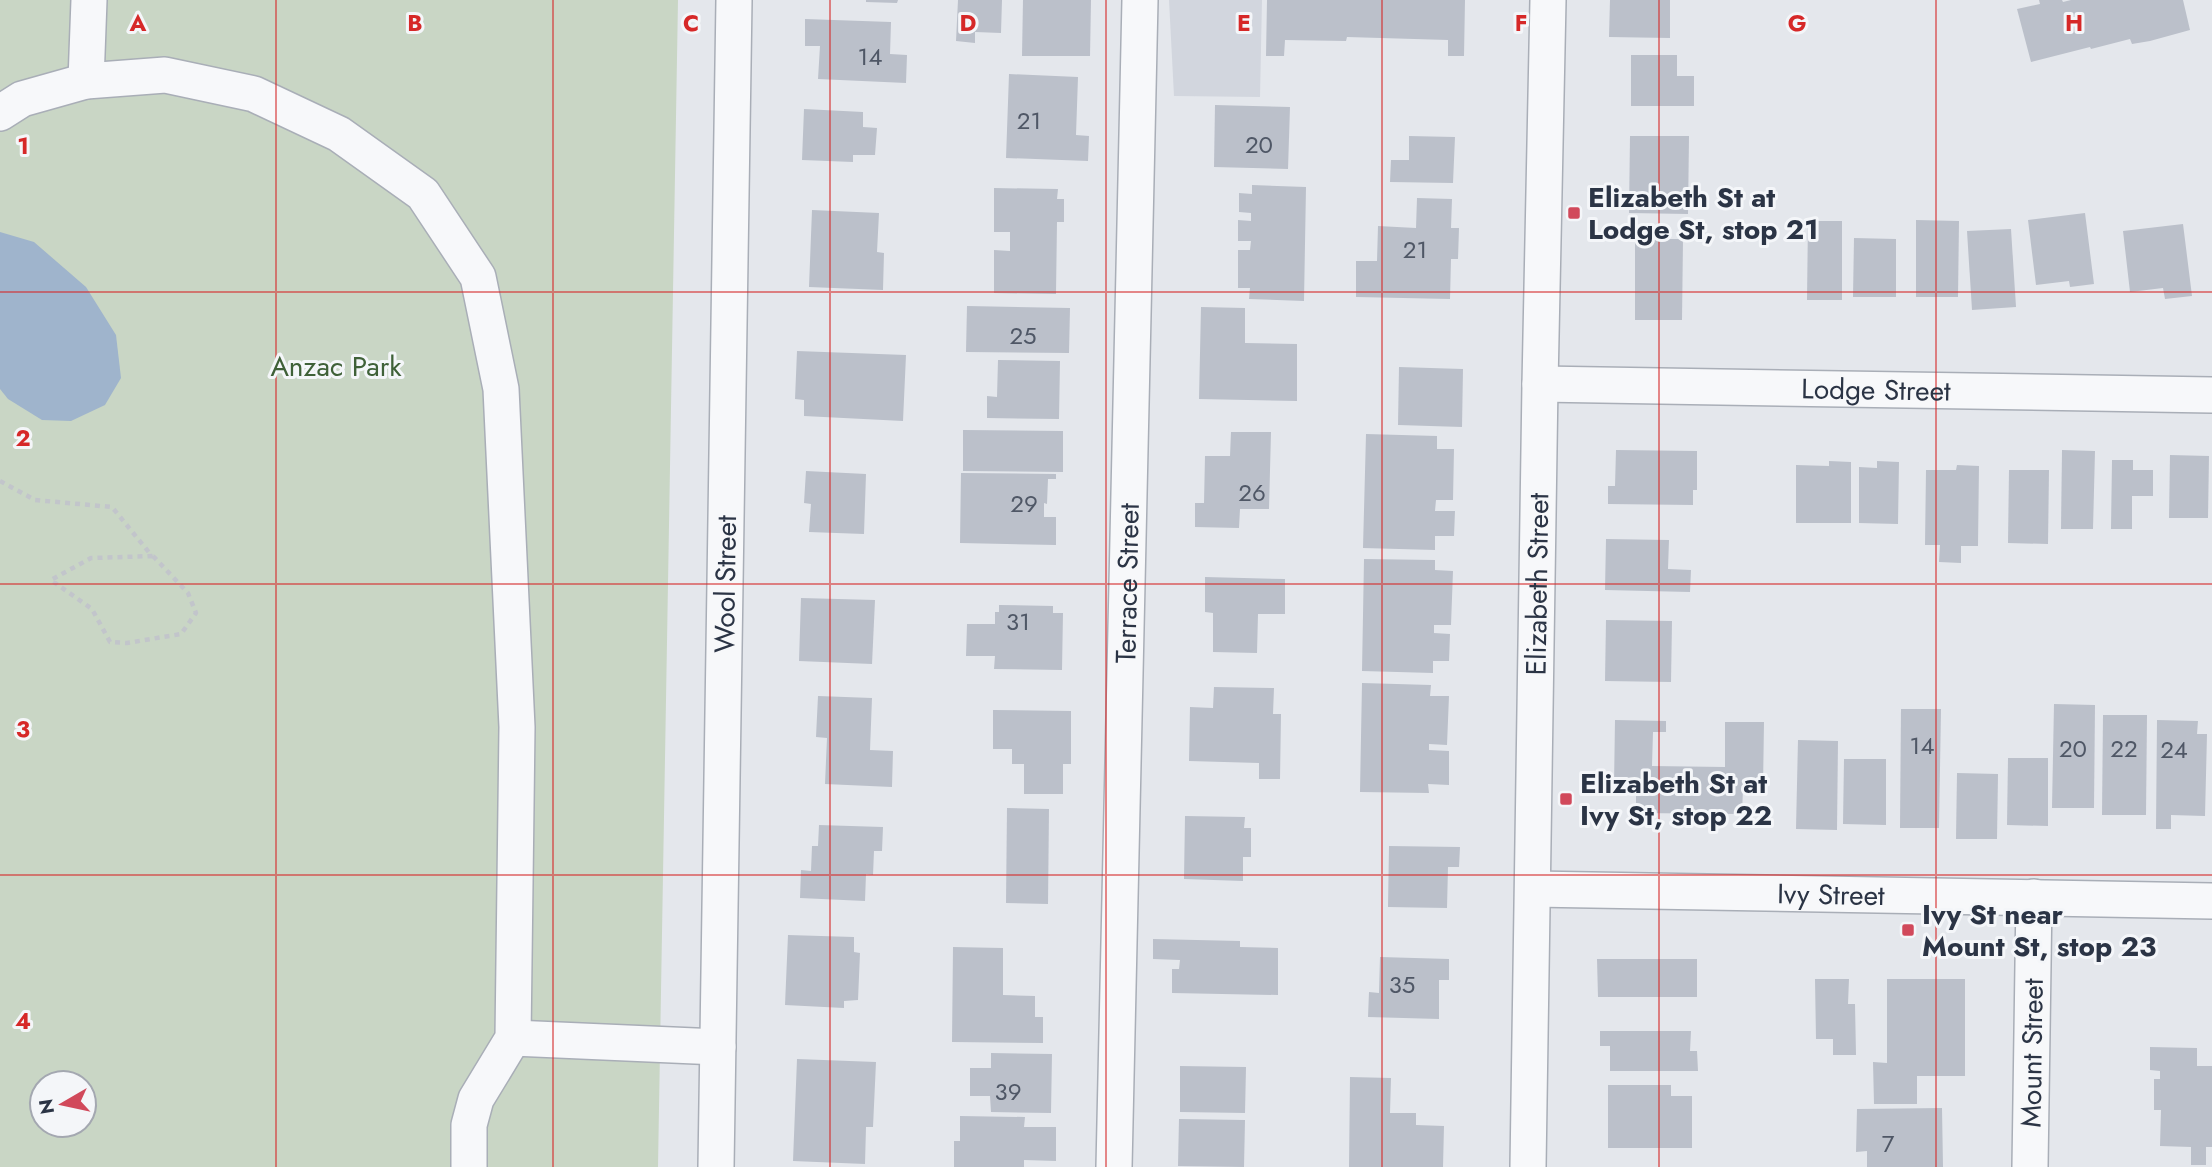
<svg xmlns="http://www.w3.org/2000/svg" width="2212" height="1167" font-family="Jost,sans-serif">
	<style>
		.built { fill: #d2d6de }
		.green { fill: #c9d6c5; fill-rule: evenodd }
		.water { fill: #9fb4cc }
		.building { fill: #bbc0ca }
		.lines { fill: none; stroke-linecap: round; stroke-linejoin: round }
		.minor-casing { stroke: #a9aeb7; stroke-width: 38 }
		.path { stroke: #c2c5cb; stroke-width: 4.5; stroke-dasharray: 5 5; stroke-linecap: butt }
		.minor { stroke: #f7f8fa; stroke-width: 35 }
		.grid { fill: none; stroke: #d62828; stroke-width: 2; stroke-opacity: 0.55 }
		.poi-dot { fill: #d1495b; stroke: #f4f6f9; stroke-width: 2.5 }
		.labels { text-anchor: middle; stroke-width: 6; stroke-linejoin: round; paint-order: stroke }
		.number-label { font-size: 24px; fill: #4f5766 }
		.poi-label { font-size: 28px; font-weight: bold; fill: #2b3445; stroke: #f4f6f9; text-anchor: start }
		.park-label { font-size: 28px; fill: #3f6138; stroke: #f4f6f9 }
		.street-label { font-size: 28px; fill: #2b3445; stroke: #f4f6f9 }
		.grid-label { font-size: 23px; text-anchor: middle; font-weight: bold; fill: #d62828; stroke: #f4f6f9; stroke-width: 6; stroke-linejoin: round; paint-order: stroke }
	</style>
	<rect width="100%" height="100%" fill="#e4e7ec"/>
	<polygon class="built" points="1169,0 1262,0 1260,97 1174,96"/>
	<path class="green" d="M0 0H678L658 1167H0ZM42 1083H84V1125H42Z"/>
	<polygon class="water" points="0,232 34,242 86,287 116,335 121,378 105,405 71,421 42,420 8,399 0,389"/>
	<g class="building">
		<polygon points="866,0 898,0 897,3 866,2"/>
		<polygon points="958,0 1002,0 1001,33 975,32 975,43 956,41"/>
		<polygon points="1023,0 1091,0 1090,56 1022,56"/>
		<polygon points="1267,0 1465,0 1464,56 1448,56 1448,40 1347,37 1346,41 1285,40 1284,56 1266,56"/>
		<polygon points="1610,0 1670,0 1670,38 1609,37"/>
		<polygon points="2039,0 2062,0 2063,2 2071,0 2183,0 2190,30 2150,41 2132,44 2130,39 2091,49 2090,47 2031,62 2017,9 2040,4"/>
		<polygon points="805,19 891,22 890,54 907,55 906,83 818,79 820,46 805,46"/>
		<polygon points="1631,55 1677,55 1677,76 1694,76 1694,106 1631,106"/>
		<polygon points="1009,74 1078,77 1076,135 1089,136 1088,161 1006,158"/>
		<polygon points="1215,105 1290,107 1288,169 1214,167"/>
		<polygon points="804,109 863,112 863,127 877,128 875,155 853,155 853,162 802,160"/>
		<polygon points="1409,136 1455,137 1453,183 1390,182 1391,160 1409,160"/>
		<polygon points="1630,136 1689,136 1688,214 1629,213"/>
		<polygon points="1252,185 1306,187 1304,301 1249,299 1250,288 1238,288 1238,250 1250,250 1251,241 1238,241 1238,220 1251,221 1251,213 1239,212 1239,193 1252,194"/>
		<polygon points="994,188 1058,189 1057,199 1064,199 1064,222 1057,222 1056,294 994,293 994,250 1010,251 1010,232 994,232"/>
		<polygon points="1417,198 1452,199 1451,228 1459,228 1458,259 1451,259 1450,299 1356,297 1356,261 1377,261 1378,226 1416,228"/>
		<polygon points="812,210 879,213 877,252 884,253 883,290 809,287"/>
		<polygon points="2085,213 2094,284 2070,287 2069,281 2036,285 2028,220"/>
		<polygon points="1916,220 1959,221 1958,297 1916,297"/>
		<polygon points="1808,221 1842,221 1842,300 1807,300"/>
		<polygon points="2183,224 2192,296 2165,299 2163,288 2130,292 2123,231"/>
		<polygon points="2011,229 2016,307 1972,310 1967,231"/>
		<polygon points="1854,238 1896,239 1896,297 1853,297"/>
		<polygon points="1635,239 1683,239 1682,320 1635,320"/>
		<polygon points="967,306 1070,308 1069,353 966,352"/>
		<polygon points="1201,307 1245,308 1245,343 1297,344 1297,401 1199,399"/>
		<polygon points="797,351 906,355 903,421 804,416 804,400 795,399"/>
		<polygon points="998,360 1060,361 1059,419 987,418 987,396 997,397"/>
		<polygon points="1399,367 1463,369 1462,427 1398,425"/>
		<polygon points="963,430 1063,431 1063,472 963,471"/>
		<polygon points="1231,432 1271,432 1269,509 1240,509 1239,528 1195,527 1195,503 1204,503 1205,456 1230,456"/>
		<polygon points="1366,434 1437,436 1437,449 1454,449 1453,500 1436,500 1435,511 1455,511 1454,536 1435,536 1435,550 1363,548"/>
		<polygon points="1616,450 1697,451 1697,490 1693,490 1693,505 1608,504 1608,486 1615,486"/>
		<polygon points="2062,450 2095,451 2093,529 2061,529"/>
		<polygon points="2170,455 2209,456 2208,518 2169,518"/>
		<polygon points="2112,460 2133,460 2133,470 2153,470 2153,496 2132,496 2132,529 2111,529"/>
		<polygon points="1829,461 1851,462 1851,523 1796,523 1796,465 1829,466"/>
		<polygon points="1877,461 1899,462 1898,524 1859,523 1859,467 1877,468"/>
		<polygon points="1957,465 1979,466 1978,546 1961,546 1961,563 1939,562 1940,545 1925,545 1926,470 1956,470"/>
		<polygon points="2009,470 2049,470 2048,544 2008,543"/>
		<polygon points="806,471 866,474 864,534 809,532 811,504 804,503"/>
		<polygon points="961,473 1056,474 1056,479 1048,479 1047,504 1044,503 1044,517 1056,517 1056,545 960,543"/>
		<polygon points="1606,539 1669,540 1668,569 1691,570 1690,592 1605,590"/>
		<polygon points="1364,559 1435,560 1435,570 1453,571 1451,625 1434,625 1434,633 1450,634 1449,661 1433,661 1433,673 1362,671"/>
		<polygon points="1205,577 1285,579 1285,614 1258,614 1257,653 1213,652 1213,613 1205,612"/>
		<polygon points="801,598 875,600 872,664 799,661"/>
		<polygon points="999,605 1053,606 1053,613 1063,613 1062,670 994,669 995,656 966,656 967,624 995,624 995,612 999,612"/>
		<polygon points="1606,620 1672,621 1671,682 1605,681"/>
		<polygon points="1362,683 1431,685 1430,696 1449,696 1447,745 1429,744 1429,750 1449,751 1449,785 1428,784 1429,793 1360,792"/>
		<polygon points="1214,687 1274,688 1273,714 1281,714 1280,779 1259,779 1259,763 1189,761 1190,707 1213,708"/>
		<polygon points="818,696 872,698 870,750 893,751 892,787 825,784 827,738 816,737"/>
		<polygon points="2054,704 2095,705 2094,808 2052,808"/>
		<polygon points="1901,709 1941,709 1939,828 1900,828"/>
		<polygon points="993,710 1071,711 1071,764 1063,764 1063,794 1024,794 1024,764 1012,764 1012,749 993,749"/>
		<polygon points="2103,715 2147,715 2146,815 2102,815"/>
		<polygon points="1615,720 1666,721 1666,732 1653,732 1652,766 1725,767 1725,722 1764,722 1763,788 1743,788 1742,814 1636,813 1636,786 1614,786"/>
		<polygon points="2157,720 2198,721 2197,734 2207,734 2205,816 2171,815 2171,829 2156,829"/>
		<polygon points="1798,740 1838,741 1837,830 1796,829"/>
		<polygon points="2008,758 2048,758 2048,826 2007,825"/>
		<polygon points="1844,759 1886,759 1886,825 1843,824"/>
		<polygon points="1957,773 1998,774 1997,839 1956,839"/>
		<polygon points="1007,808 1049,809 1048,904 1006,903"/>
		<polygon points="1185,816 1245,817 1244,828 1251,828 1251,857 1243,857 1243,881 1184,879"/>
		<polygon points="819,825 883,827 882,851 874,851 873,875 866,874 865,901 800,898 801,870 811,871 812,846 818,846"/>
		<polygon points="1389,846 1460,847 1459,867 1448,867 1447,908 1388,907"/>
		<polygon points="788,935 854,937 854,952 860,953 858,1000 844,1001 844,1008 785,1005"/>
		<polygon points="1153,939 1240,941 1240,947 1278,948 1278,995 1172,993 1172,969 1179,969 1180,960 1153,959"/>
		<polygon points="953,947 1003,948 1003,995 1035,996 1035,1017 1043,1017 1043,1043 952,1042"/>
		<polygon points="1380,957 1449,959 1449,980 1439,980 1439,1019 1368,1017 1369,992 1379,993"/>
		<polygon points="1597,959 1697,959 1697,997 1598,997"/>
		<polygon points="1815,979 1849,979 1848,1004 1855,1004 1856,1055 1833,1055 1833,1039 1816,1039"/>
		<polygon points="1887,979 1965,979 1965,1076 1917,1076 1917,1104 1874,1104 1873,1062 1887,1063"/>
		<polygon points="1600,1031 1691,1031 1690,1051 1697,1051 1698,1071 1610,1071 1610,1046 1600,1046"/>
		<polygon points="2150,1047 2197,1048 2197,1066 2212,1066 2212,1147 2206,1147 2206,1165 2191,1165 2191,1147 2160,1146 2161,1110 2154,1110 2154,1079 2160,1079 2160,1071 2150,1070"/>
		<polygon points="991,1053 1052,1054 1051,1113 991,1112 990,1096 970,1096 970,1068 991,1068"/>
		<polygon points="797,1059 876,1062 873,1127 866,1127 865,1164 793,1161"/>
		<polygon points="1180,1066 1246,1067 1245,1113 1180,1112"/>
		<polygon points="1350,1077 1391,1078 1390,1113 1416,1113 1416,1125 1444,1126 1443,1167 1349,1167"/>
		<polygon points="1608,1085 1671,1085 1671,1096 1692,1096 1692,1148 1608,1148"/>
		<polygon points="1942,1108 1943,1167 1867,1167 1867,1151 1856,1152 1857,1109"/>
		<polygon points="960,1116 1025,1117 1024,1127 1056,1127 1056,1161 1024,1160 1024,1167 954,1167 954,1141 960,1141"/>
		<polygon points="1179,1119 1245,1120 1244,1167 1178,1166"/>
	</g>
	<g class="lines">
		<g class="minor-casing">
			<g id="minor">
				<polyline points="86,81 89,0"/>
				<polyline points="0,113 22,99 86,81 165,75 254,94 339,134 423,194 478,277 501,389 517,727 513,1038 476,1099 469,1125 469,1167"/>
				<path id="s1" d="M1540 384 2212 395"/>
				<path id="s2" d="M1533 889 2212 901"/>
				<polyline points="513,1038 718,1047"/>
				<path id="s3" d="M716 1167 734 0"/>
				<path id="s4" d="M1114 1167 1140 0"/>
				<path id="s5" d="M1528 1167 1540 384 1548 0"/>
				<path id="s6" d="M2030 1167 2034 897"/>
			</g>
		</g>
		<g class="path">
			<polyline points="0,481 35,500 112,507 152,556"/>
			<polygon points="153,556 188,593 196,613 181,634 127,643 110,642 92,609 51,580 91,558"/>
		</g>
		<use href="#minor" class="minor"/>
	</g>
	<path class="grid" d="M276 0V1167M553 0V1167M830 0V1167M1106 0V1167M1382 0V1167M1659 0V1167M1936 0V1167M0 292H2212M0 584H2212M0 875H2212"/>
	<g class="poi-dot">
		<rect x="1567" y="206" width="14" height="14" rx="3.5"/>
		<rect x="1559" y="792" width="14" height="14" rx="3.5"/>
		<rect x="1901" y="923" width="14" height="14" rx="3.5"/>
	</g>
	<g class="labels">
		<g class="number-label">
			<text x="870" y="65">14</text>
			<text x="1029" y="129">21</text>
			<text x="1259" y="153">20</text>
			<text x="1415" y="258">21</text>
			<text x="1023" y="344">25</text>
			<text x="1252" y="501">26</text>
			<text x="1024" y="512">29</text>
			<text x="1018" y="630">31</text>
			<text x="1922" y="754">14</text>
			<text x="2073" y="757">20</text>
			<text x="2124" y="757">22</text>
			<text x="2174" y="758">24</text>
			<text x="1402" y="993">35</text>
			<text x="1008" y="1100">39</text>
			<text x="1888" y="1152">7</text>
		</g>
		<g class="poi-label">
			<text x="1588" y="207">Elizabeth St at<tspan x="1588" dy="32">Lodge St, stop 21</tspan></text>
			<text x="1580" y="793">Elizabeth St at<tspan x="1580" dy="32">Ivy St, stop 22</tspan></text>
			<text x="1922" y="924">Ivy St near<tspan x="1922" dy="32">Mount St, stop 23</tspan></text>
		</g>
		<g class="park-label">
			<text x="336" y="376">Anzac Park</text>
		</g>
		<g class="street-label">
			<text dy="10" stroke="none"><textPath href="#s1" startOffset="336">Lodge Street</textPath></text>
			<text dy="10" stroke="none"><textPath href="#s3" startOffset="583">Wool Street</textPath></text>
			<text dy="10" stroke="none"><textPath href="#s5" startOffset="583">Elizabeth Street</textPath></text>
			<text dy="10" stroke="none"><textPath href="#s4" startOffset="584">Terrace Street</textPath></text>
			<text dy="10" stroke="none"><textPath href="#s2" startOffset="298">Ivy Street</textPath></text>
			<text dy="10" stroke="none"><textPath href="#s6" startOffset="114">Mount Street</textPath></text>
		</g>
	</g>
	<g class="grid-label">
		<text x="138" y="31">A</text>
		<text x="415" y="31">B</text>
		<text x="691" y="31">C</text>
		<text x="968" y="31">D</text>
		<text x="1244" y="31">E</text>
		<text x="1521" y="31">F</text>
		<text x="1797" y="31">G</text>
		<text x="2074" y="31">H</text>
		<text x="23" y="154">1</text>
		<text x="23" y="446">2</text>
		<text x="23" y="737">3</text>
		<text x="23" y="1029">4</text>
	</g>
	<g transform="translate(63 1104) rotate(261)"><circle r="33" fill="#f4f6f9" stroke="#a4a8b1" stroke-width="2"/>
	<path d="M0-5L12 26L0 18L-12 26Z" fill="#d1495b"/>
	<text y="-10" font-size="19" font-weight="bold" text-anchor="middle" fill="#2b3445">N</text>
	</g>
</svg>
